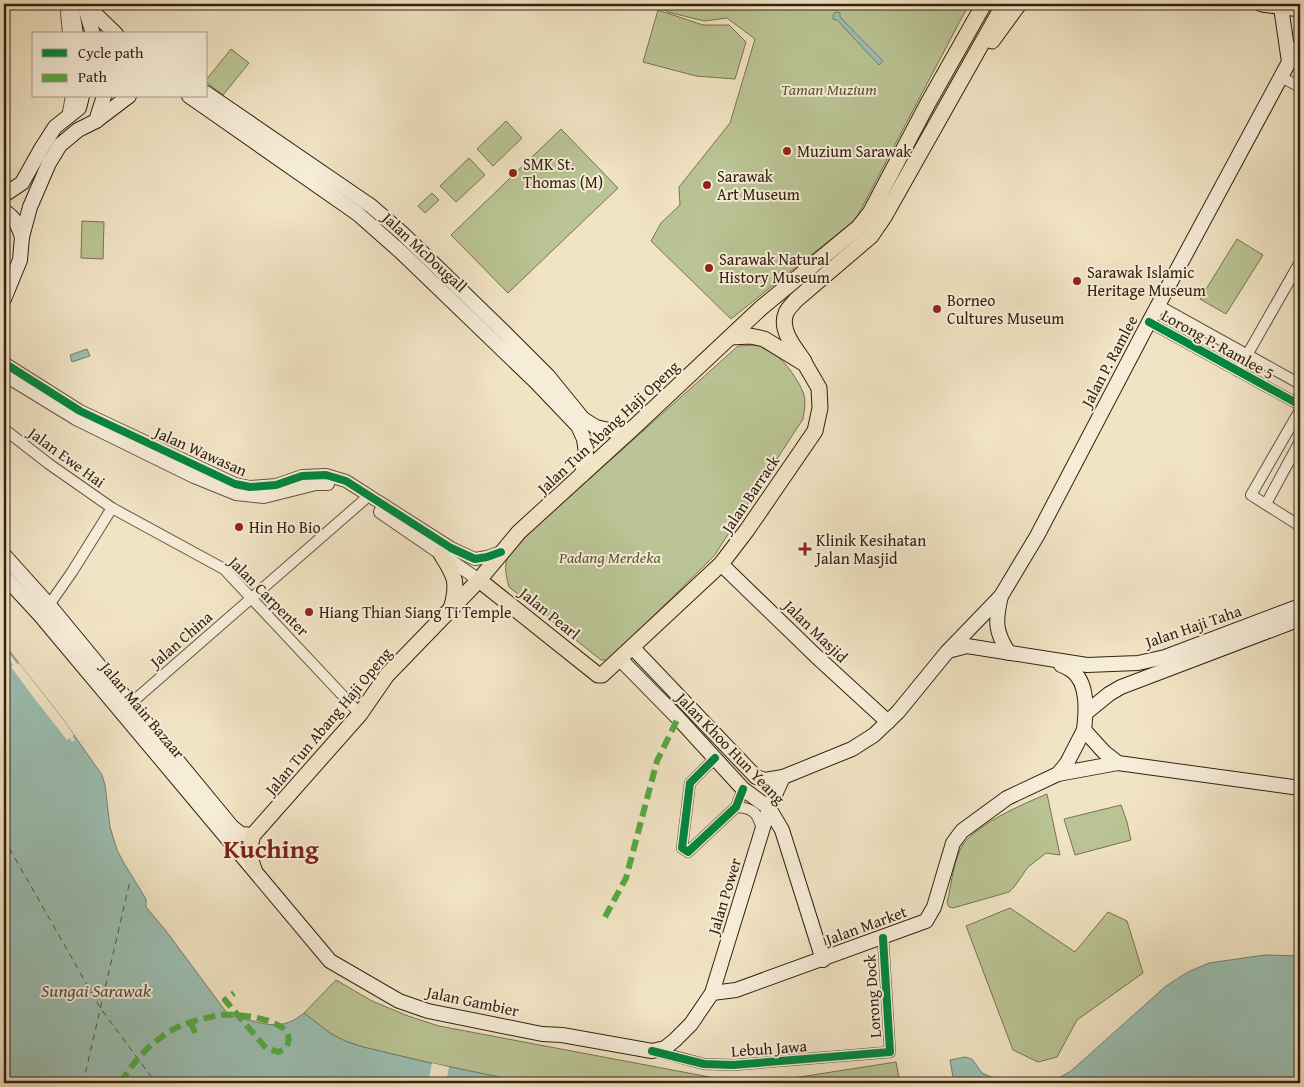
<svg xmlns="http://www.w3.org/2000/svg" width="1304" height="1087" font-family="'Gentium Book Plus',serif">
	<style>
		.green { fill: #bac494; stroke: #787251 }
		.water { fill: #9bbfb2; stroke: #738070 }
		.pier { fill: #f1e4c4 }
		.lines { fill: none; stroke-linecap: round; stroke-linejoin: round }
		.ferry { stroke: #54503f; stroke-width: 1; stroke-dasharray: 6 5; stroke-linecap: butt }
		.minor-casing { stroke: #65523c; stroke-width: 12 }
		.tertiary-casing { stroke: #65523c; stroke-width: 14 }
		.secondary-casing { stroke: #36210e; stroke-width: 16 }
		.primary-casing { stroke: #36210e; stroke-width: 17 }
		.minor { stroke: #f6edd9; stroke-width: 10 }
		.tertiary { stroke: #f6edd9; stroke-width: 12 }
		.secondary { stroke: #f6edd9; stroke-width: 14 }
		.primary { stroke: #f1e4c4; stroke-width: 15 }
		.quiet { stroke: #55aa41; stroke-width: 6; stroke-dasharray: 12 6; stroke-linecap: butt }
		.cycleway-casing { stroke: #f6edd9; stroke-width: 11 }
		.cycleway { stroke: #00873e; stroke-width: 8 }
		.poi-dot { fill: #8f2418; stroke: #f6edd9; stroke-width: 2 }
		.labels { text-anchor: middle; stroke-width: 4; stroke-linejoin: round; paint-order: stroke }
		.park-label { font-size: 16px; font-style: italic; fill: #5e5236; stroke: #f6edd9 }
		.poi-label { font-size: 16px; fill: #36210e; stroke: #f6edd9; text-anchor: start }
		.street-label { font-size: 16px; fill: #36210e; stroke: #f6edd9 }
		.water-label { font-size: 18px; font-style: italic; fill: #54503f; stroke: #f6edd9 }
		.town-label { font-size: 26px; font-weight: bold; fill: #7a1f14; stroke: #f6edd9 }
	</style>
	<rect width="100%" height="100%" fill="#f1e4c4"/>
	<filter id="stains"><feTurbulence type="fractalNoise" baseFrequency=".004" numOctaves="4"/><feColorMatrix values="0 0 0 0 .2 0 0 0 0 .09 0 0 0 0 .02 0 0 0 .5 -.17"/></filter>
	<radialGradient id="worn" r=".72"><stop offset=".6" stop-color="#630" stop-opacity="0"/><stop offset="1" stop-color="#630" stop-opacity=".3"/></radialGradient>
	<g class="green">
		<polygon points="656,4 969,4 858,215 851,223 731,319 651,241 661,223 680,205 679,187 730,123 755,39 727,18 704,21 668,12"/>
		<polygon points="658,10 703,25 729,25 746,42 735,79 696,76 643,62"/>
		<polygon points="231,49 249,63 223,95 206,82 206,80"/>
		<polygon points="506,121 522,138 493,166 477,149"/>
		<polygon points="561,129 618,188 508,293 451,235"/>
		<polygon points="469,158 485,175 456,202 440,186"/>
		<polygon points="432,193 439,200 425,213 418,206"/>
		<polygon points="82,221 104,222 103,259 81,258"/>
		<polygon points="1237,239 1263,255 1226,314 1200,299"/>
		<path d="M738 346C745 346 755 344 762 346 778 351 799 379 804 395 806 402 804 412 803 419L714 556 609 660H601L509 587C503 564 504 558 520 541Z"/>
		<path d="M1047 794 1060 855 1046 853 1028 867 1014 887 1009 892 953 908 949 907 947 903C951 886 953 866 960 850 969 827 1025 803 1047 794Z"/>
		<polygon points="1121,805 1127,822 1131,840 1075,855 1064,819"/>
		<polygon points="1010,908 1075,952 1108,912 1127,921 1143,973 1077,1020 1057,1057 1038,1062 1013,1050 966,926"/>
		<polygon points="336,980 372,1001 408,1016 439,1026 736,1082 774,1081 896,1062 900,1083 528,1083 426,1062 363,1047 345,1041 330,1033 304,1013"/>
	</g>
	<g class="water">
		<polygon points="837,12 840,13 840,17 883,61 879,65 837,20 833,19 834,13"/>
		<polygon points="87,349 90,356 72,362 70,355"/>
		<path d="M4 644 62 718 102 775 105 785 110 827 117 850 125 865 146 899V907L166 931 227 1013C235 1017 243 1019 253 1021 275 1027 286 1027 304 1013L330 1033 345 1041 363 1047 426 1062 528 1083H4Z"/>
		<polygon points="1265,955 1300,956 1300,1083 1050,1083 1071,1071 1166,986 1188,972 1209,963"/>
		<polygon points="965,1057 972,1059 982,1073 1005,1083 954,1083 950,1060"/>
	</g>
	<g class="pier">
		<polygon points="4,647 17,664 19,663 62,718 74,735 72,736 75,740 72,742 70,738 67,740 34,698 11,667 13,665 4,652"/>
		<polygon points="432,1063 449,1067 446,1083 428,1083"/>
	</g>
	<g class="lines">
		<g class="ferry">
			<polyline points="4,839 101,1009 156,1083"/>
			<polyline points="83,1083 130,881"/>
		</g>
		<g class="minor-casing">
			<g id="minor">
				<polyline points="66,12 68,34"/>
				<polyline points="1281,77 1300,87"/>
				<polyline points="67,117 71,96"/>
				<polyline points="1158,305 1300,384"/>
				<polyline points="1149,322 1300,405"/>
				<polyline points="1238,371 1300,262"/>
				<polyline points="1300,410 1251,495 1300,526"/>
				<polyline points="4,429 49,464 112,508 224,569 360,714"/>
				<polyline points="1266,504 1300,441"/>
				<polyline points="49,605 72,572 112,508"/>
				<polyline points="130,704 364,500"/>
				<polyline points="715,758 690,783 682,848 688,852 736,807 743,789"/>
				<path d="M736 807C754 808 758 813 762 830"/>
				<polyline points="655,1051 704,1064 733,1065 890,1052 883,938"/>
			</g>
		</g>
		<g class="tertiary-casing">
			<g id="tertiary">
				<polyline points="4,363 80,411 235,484 250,487 276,485 302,476 326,475 346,481 451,548 475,559 487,557 501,552"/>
				<polyline points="4,375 76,419 194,477 236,494 264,497 316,484 328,484"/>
				<polyline points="380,512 479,580"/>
			</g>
		</g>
		<g class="secondary-casing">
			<g id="secondary">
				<polyline points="71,4 76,34"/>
				<polyline points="84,4 93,34"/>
				<polyline points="85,4 116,34"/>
				<polyline points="1281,7 1289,62"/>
				<polyline points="206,93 371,206 402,233 504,332 548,376 583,419 596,427 613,431 631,430"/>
				<polyline points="189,96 358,214 401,252 536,382 578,426 584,439 586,453 582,475"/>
				<polyline points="96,121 129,96"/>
				<polyline points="4,195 22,183 41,149 55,127 79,108 82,96"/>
				<path d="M4 211C15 218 18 225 22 237"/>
				<polyline points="4,299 20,260 22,237 30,207 49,163 60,145 78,130 96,121 104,96"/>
				<polyline points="4,555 49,605 232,827 241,834 253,835"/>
				<polyline points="721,564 816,656 888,722"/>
				<polyline points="4,576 40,615 330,961 399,1001 428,1011 542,1034 562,1035 652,1051 665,1048 675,1040 691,1024 712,993 769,808 783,777 852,749 874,735 898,712 947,652 1001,596 1037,536 1149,322 1289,62 1300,45"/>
				<path d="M1001 596C995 621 995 632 1009 653"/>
				<polyline points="633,648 756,777 765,780 783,777"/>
				<polyline points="948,651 967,646 1087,665 1138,663 1165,657 1300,606"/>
				<polyline points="620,659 678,718 743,789 769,808 782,830 823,960"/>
				<path d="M1061 665C1064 666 1068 668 1071 670 1089 682 1086 713 1084 730L1104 752 1118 763"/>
				<polyline points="1087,712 1109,694 1121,687 1300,619"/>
				<polyline points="1058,774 1118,763 1300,788"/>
				<polyline points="712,993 736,990 926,921 934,907 953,843 962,831 1007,798 1058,774 1067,763 1084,730"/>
			</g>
		</g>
		<g class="primary-casing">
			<g id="primary">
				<polyline points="1262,4 1300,9"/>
				<polyline points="992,41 1019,4"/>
				<path d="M804 361C795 348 779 330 786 313 788 308 793 304 796 300L871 236 884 217 1004 4"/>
				<path d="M441 554C455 576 459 582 451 609"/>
				<polyline points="479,580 598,675 602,675 721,564 747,530 815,431 820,408 819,388 805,364 764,339 750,336 731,337"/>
				<path d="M254 869C249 856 249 848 253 835L360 714 387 675 479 580 519 532 631 430 761 308 859 227 870 213 928 103 984 4"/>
			</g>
		</g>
		<use href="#minor" class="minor"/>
		<use href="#tertiary" class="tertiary"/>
		<use href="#secondary" class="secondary"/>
		<use href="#primary" class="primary"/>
		<g class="quiet">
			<polyline points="605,917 626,878 657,761 678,718"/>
			<polyline points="191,1023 195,1033"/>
			<path d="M121 1083C133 1060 156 1037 180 1026 190 1022 211 1016 221 1015 238 1013 305 1020 285 1049L278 1052 266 1048 265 1047 225 1000 234 993"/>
		</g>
		<g class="cycleway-casing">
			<g id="cycleway">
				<polyline points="1149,322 1300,405"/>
				<polyline points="4,363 80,411 235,484 250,487 276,485 302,476 326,475 346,481 451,548 475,559 487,557 501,552"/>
				<polyline points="715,758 690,783 682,848 688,852 736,807 743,789"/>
				<polyline points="652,1051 704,1064 733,1065 890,1052 883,938"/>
			</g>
		</g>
		<use href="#cycleway" class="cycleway"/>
	</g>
	<g class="poi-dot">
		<circle cx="787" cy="151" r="5"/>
		<circle cx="513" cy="173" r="5"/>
		<circle cx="707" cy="185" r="5"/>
		<circle cx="709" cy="268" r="5"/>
		<circle cx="1077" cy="281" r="5"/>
		<circle cx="937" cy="309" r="5"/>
		<circle cx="239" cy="527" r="5"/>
		<path d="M802.5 541.5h5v5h5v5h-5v5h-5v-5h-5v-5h5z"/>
		<circle cx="309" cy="612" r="5"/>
	</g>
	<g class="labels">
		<g class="park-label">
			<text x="829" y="95">Taman Muzium</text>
			<text x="610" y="563">Padang Merdeka</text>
		</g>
		<g class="poi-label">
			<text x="797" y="157">Muzium Sarawak</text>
			<text x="523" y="170">SMK St.<tspan x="523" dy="18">Thomas (M)</tspan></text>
			<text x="717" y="182">Sarawak<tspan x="717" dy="18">Art Museum</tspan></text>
			<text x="719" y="265">Sarawak Natural<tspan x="719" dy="18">History Museum</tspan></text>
			<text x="1087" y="278">Sarawak Islamic<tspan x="1087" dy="18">Heritage Museum</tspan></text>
			<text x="947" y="306">Borneo<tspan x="947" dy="18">Cultures Museum</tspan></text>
			<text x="249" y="533">Hin Ho Bio</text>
			<text x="816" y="546">Klinik Kesihatan<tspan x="816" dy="18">Jalan Masjid</tspan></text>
			<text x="319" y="618">Hiang Thian Siang Ti Temple</text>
		</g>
		<g class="street-label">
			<text transform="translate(425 252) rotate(43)" y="6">Jalan McDougall</text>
			<text transform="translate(1218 344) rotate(29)" y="6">Lorong P. Ramlee 5</text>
			<text transform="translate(1109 361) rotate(-62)" y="6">Jalan P. Ramlee</text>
			<text transform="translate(608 427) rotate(-43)" y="6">Jalan Tun Abang Haji Openg</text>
			<text transform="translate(201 451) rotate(24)" y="6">Jalan Wawasan</text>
			<text transform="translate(67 457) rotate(36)" y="6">Jalan Ewe Hai</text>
			<text transform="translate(750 494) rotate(-56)" y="6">Jalan Barrack</text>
			<text transform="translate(269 596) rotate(45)" y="6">Jalan Carpenter</text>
			<text transform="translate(550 613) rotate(39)" y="6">Jalan Pearl</text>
			<text transform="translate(1193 626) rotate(-19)" y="6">Jalan Haji Taha</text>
			<text transform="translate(816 631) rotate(44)" y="6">Jalan Masjid</text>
			<text transform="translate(181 639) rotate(-41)" y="6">Jalan China</text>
			<text transform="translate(143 710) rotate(50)" y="6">Jalan Main Bazaar</text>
			<text transform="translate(328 721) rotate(-50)" y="6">Jalan Tun Abang Haji Openg</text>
			<text transform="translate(731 748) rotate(46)" y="6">Jalan Khoo Hun Yeang</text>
			<text transform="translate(724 896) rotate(-73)" y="6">Jalan Power</text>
			<text transform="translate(866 925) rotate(-20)" y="6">Jalan Market</text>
			<text transform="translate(872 996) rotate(-94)" y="6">Lorong Dock</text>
			<text transform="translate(473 1001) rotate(12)" y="6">Jalan Gambier</text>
			<text transform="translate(769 1048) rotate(-4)" y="6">Lebuh Jawa</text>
		</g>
		<g class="water-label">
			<text x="96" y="997">Sungai Sarawak</text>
		</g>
		<g class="town-label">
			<text x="271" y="858">Kuching</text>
		</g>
	</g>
	<rect width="1304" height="1087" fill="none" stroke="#f1e4c4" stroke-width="20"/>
	<rect x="5" y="5" width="1294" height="1077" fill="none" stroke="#36210e" stroke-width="2.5"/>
	<rect x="10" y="10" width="1284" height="1067" fill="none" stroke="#36210e"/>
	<rect x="32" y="32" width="175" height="65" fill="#f6edd9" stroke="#a99b88"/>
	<rect x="42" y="49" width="25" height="8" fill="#00873e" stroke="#a99b88"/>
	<text x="78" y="58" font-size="15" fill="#36210e">Cycle path</text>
	<rect x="42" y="74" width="25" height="8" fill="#55aa41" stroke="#a99b88"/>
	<text x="78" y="82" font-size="15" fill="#36210e">Path</text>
	<rect width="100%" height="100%" filter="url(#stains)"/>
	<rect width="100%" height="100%" fill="url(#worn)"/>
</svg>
